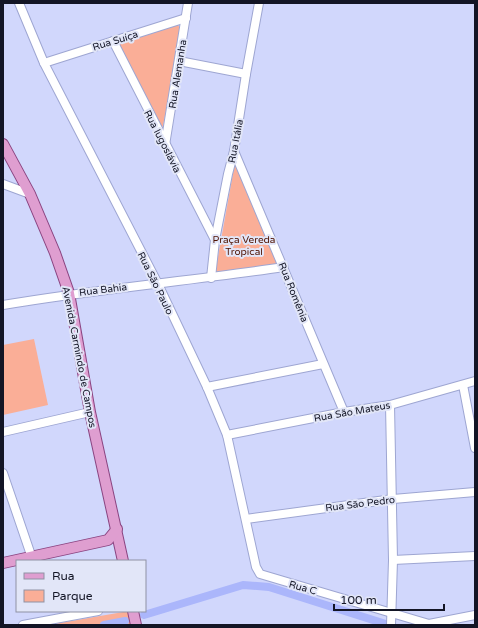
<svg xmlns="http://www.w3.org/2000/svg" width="478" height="628" font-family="'Varela Round',sans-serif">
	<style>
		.green { fill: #faae97 }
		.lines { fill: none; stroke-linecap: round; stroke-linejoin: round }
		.canal { stroke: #abb6fb; stroke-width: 8 }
		.minor-casing { stroke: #9ea6d2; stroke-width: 10 }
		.major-casing { stroke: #8a4480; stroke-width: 12 }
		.minor { stroke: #fff; stroke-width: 8 }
		.major { stroke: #df9ed0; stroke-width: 10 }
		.labels { text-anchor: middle; stroke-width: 4; stroke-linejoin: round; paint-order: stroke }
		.street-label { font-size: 10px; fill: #131525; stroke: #e2e6f8 }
		.park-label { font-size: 10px; fill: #4f1302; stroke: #e2e6f8 }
	</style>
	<rect width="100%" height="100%" fill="#d1d7fc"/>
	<g class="green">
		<polygon points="177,23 181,30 163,126 161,128 119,46 120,43"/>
		<polygon points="235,162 277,263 274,265 219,274 216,272 216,268"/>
		<polygon points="34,339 48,405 3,415 3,345"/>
		<polygon points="129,611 132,625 48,625"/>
	</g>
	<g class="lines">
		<g class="canal">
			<polyline points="144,615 243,585 269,587 389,625"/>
			<polyline points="104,625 125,621"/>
		</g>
		<g class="minor-casing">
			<g id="minor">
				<polyline points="19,3 44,63 157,282 207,387 227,435 256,567 260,574 429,624 475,615"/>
				<polyline points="113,41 215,240"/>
				<polyline points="179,61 246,74"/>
				<polyline points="44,63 186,18"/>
				<polyline points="165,145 188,3"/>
				<polyline points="234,151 344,412"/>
				<polyline points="3,184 30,194"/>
				<polyline points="211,278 215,240 228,174 234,151 246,74 259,3"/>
				<path d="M3 305C96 289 190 281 284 267"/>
				<polyline points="463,385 475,448"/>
				<polyline points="207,387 323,364"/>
				<polyline points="390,405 393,560 391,625"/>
				<polyline points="3,432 90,412"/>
				<polyline points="227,435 344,412 390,405 475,381"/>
				<polyline points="3,473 32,558"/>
				<polyline points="246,519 393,499 475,492"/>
				<polyline points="393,560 475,556"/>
				<polyline points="23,625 98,611"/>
			</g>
		</g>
		<g class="major-casing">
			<g id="major">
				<polyline points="3,144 30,194 55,253 69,293 90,412 123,561"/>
				<polyline points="3,563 108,540 117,529"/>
				<polyline points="133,611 136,625"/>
			</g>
		</g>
		<use href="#minor" class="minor"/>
		<use href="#major" class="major"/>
	</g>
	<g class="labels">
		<g class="street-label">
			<text transform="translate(115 40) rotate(-17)" y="4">Rua Suíça</text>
			<text transform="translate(177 74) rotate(-81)" y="4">Rua Alemanha</text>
			<text transform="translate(163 141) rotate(63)" y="4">Rua Iugoslávia</text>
			<text transform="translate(235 141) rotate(-79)" y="4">Rua Itália</text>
			<text transform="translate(156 283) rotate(64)" y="4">Rua São Paulo</text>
			<text transform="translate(103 289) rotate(-7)" y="4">Rua Bahia</text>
			<text transform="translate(294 292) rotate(68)" y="4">Rua Romênia</text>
			<text transform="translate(80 357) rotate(79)" y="4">Avenida Carmindo de Campos</text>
			<text transform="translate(352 411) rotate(-10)" y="4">Rua São Mateus</text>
			<text transform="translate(360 503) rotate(-7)" y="4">Rua São Pedro</text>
			<text transform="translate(303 587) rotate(16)" y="4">Rua C</text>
		</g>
		<g class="park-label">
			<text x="244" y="243">Praça Vereda<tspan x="244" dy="12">Tropical</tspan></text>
		</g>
	</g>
	<rect width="478" height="628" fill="none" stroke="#131525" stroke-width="8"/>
	<rect x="16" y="560" width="130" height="52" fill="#e2e6f8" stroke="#8f92a4"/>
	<rect x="24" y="573" width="20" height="6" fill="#df9ed0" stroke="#8f92a4"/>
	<text x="52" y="580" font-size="12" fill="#131525">Rua</text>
	<rect x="24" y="590" width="20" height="12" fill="#faae97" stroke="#8f92a4"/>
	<text x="52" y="600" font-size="12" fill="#131525">Parque</text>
	<path d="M334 604v6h110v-6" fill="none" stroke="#131525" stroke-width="2"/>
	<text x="340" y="604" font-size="12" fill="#131525" stroke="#e2e6f8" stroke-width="3" paint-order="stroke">100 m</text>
</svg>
